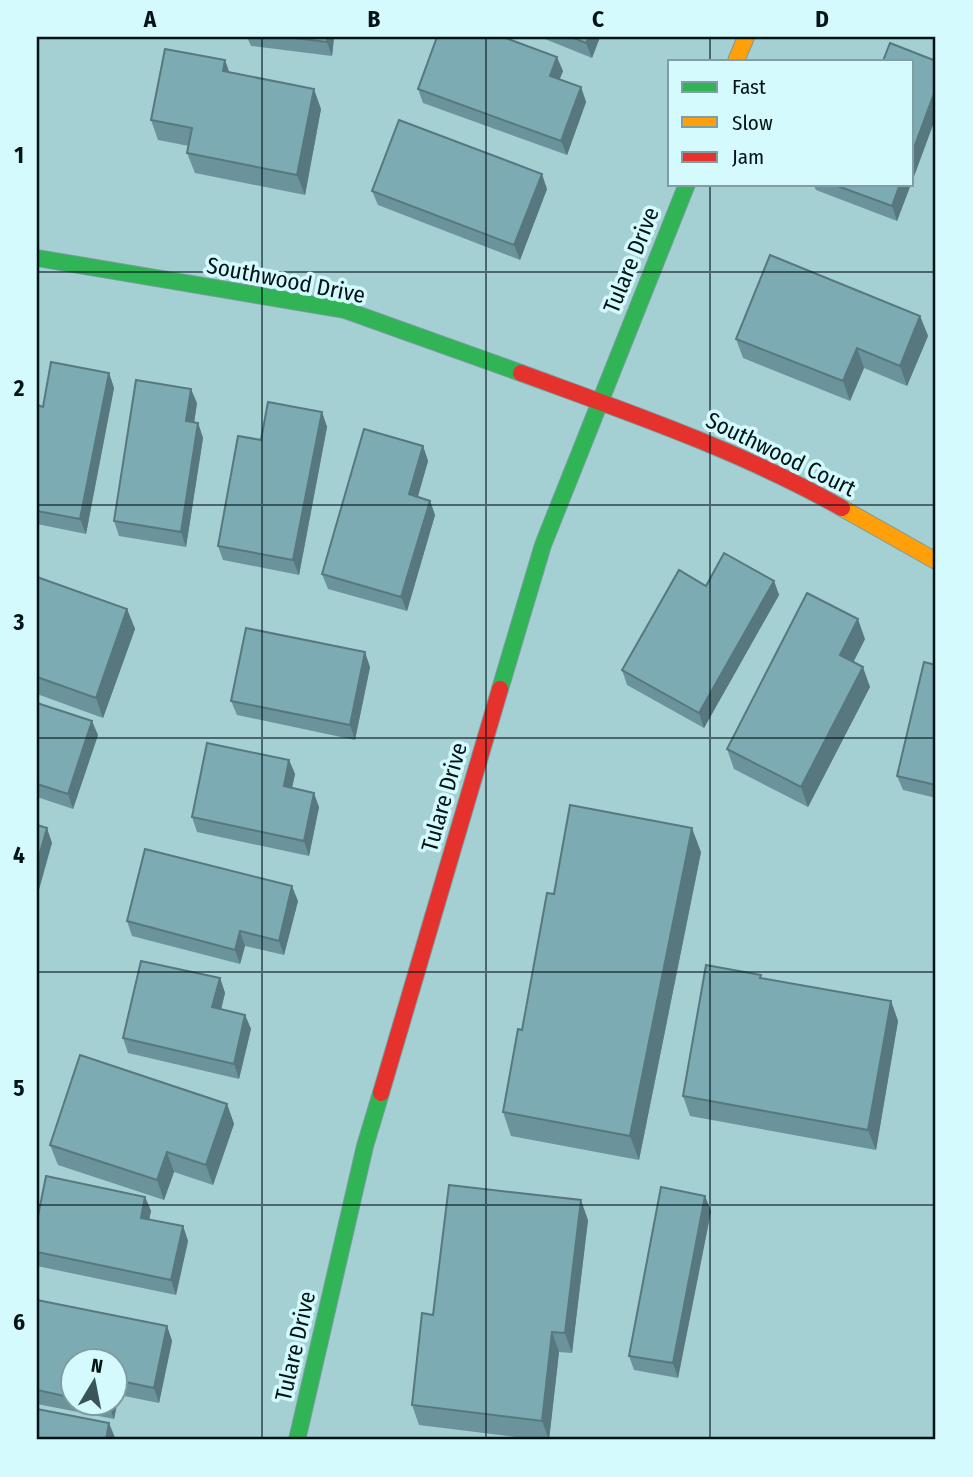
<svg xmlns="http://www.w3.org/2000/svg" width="973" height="1477" font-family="'Fira Sans Condensed',sans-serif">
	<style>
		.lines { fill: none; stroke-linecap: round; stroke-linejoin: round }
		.fast-casing { stroke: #799ca0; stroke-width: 18 }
		.slow-casing { stroke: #799ca0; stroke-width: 18 }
		.jam-casing { stroke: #799ca0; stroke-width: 18 }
		.fast { stroke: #30b455; stroke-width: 16 }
		.slow { stroke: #ff9f0a; stroke-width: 16 }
		.jam { stroke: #e5322d; stroke-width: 16 }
		.wall { fill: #6b939b; fill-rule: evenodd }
		.shaded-wall { fill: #57787e }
		.building { fill: #7cabb4; stroke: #57787e; stroke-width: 2 }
		.grid { fill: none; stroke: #001315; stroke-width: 2; stroke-opacity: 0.55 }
		.labels { text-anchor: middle; stroke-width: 7; stroke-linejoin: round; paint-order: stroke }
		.street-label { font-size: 23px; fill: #001315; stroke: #d4fafe }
		.neatline { fill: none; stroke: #001315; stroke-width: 2.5 }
		.grid-label { font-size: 23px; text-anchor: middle; font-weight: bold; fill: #001315 }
	</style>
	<rect width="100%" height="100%" fill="#a4d0d4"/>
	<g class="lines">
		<g class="fast-casing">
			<g id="fast">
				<polyline points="37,258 345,310 521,373"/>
				<polyline points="500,689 543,545 687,184"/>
				<polyline points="297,1440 365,1146 381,1093"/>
			</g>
		</g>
		<g class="slow-casing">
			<g id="slow">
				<polyline points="736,61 746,37"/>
				<polyline points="842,508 936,561"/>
			</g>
		</g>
		<g class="jam-casing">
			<g id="jam">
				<path d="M521 373C630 413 741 451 842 508"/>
				<polyline points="381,1093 500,689"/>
			</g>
		</g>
		<use href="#fast" class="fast"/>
		<use href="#slow" class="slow"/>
		<use href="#jam" class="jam"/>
	</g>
	<g class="wall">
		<polygon points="247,37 334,37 332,56 251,46"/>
		<polygon points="540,37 600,37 592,58"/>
		<polygon points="563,71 559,80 581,87 586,102 567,155 423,103 418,89"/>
		<polygon points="229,73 321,109 305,195 195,173 187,153 189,146 158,140 151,120"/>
		<polygon points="813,184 911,184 897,221 816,190"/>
		<polygon points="547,189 520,260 378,205 372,191"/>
		<polygon points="920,316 928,336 907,386 864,368 850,401 743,358 736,339"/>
		<polygon points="109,373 114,388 86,534 37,524 37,405 43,407"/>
		<polygon points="197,403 194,423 198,423 203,438 186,547 119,536 114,521"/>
		<polygon points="322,412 327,427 299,575 223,560 218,546"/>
		<polygon points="423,446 428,461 418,497 430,501 435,515 407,611 328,589 322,574"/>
		<polygon points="37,577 127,609 135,629 103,718 37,694"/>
		<polygon points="774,581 779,595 704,728 627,685 622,670 706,586"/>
		<polygon points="865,639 853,662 870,687 808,807 734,769 727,749"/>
		<polygon points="936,665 936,798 903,790 897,776"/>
		<polygon points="370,667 355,740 237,715 231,701"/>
		<polygon points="37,703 98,735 73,809 37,797"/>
		<polygon points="289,760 295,774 292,788 319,807 309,856 197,832 192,817"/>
		<polygon points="701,852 639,1160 511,1136 503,1112 554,894"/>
		<polygon points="298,901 284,955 245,946 240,964 132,936 127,921"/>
		<polygon points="220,978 225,993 221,1009 245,1015 251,1029 239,1079 128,1053 123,1038"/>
		<polygon points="762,978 891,1001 898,1021 876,1150 690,1116 683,1096"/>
		<polygon points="227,1104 234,1124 213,1185 174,1172 164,1200 58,1165 50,1145"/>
		<polygon points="145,1197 151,1211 149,1220 183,1226 188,1241 176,1295 37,1266 37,1221"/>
		<polygon points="711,1211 678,1378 634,1370 629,1356"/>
		<polygon points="588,1220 572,1353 559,1352 549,1440 541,1440 419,1425 412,1405 433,1315"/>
		<path d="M37 1300 167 1326 172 1341 159 1403 119 1395 114 1419 37 1404ZM74 1362H116V1404H74Z"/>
	</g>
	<g class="shaded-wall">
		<polygon points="327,37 334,37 332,56 327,42"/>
		<polygon points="589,37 600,37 592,58 586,43"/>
		<polygon points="557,57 563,71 555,91 550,76"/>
		<polygon points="225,60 232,80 223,71"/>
		<polygon points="581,87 586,102 567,155 561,141"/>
		<polygon points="936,88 936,117 912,182 912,153"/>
		<polygon points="314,89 321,109 305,195 297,175"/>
		<polygon points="542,174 547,189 520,260 514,245"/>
		<polygon points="900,184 911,184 897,221 892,206"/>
		<polygon points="920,316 928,336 907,386 900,366"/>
		<polygon points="857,348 864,368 850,401 843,381"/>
		<polygon points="109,373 114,388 86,534 80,519"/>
		<polygon points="191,389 197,403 192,436 186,421"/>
		<polygon points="322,412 327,427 299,575 293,560"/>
		<polygon points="198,423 203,438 186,547 181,532"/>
		<polygon points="423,446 428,461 414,509 409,494"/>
		<polygon points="430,501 435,515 407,611 401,597"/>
		<polygon points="774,581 779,595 704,728 699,713"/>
		<polygon points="127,609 135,629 103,718 96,698"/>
		<polygon points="858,619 865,639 847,675 840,655"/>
		<polygon points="365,652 370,667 355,740 350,725"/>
		<polygon points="863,667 870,687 808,807 801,787"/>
		<polygon points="92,721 98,735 73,809 68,794"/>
		<polygon points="289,760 295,774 289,801 284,786"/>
		<polygon points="314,793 319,807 309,856 304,841"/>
		<polygon points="47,828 52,843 37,897 37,863"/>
		<polygon points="692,828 701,852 639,1160 630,1136"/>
		<polygon points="292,886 298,901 284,955 279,941"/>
		<polygon points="240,931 245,946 240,964 235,950"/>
		<polygon points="220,978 225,993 218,1022 212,1007"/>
		<polygon points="891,1001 898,1021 876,1150 868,1130"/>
		<polygon points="245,1015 251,1029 239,1079 234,1064"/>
		<polygon points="227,1104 234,1124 213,1185 206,1165"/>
		<polygon points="167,1152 174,1172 164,1200 157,1180"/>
		<polygon points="705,1196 711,1211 678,1378 673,1363"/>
		<polygon points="145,1197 151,1211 146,1233 141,1218"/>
		<polygon points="581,1200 588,1220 572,1353 565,1333"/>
		<polygon points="183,1226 188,1241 176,1295 171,1280"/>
		<polygon points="167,1326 172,1341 159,1403 154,1388"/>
		<polygon points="552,1332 559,1352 549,1440 542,1421"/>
		<polygon points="116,1385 119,1395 114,1419 109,1405 109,1404 116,1404"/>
		<polygon points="109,1423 116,1440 106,1440"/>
	</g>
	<g class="building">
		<polygon points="287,37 327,37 327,42"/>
		<polygon points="437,37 503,37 557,57 550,76 581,87 561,141 418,89"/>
		<polygon points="571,37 589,37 586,43"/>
		<polygon points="890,43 936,61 936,88 912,153 912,61 883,61"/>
		<polygon points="165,49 225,60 223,71 314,89 297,175 187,153 192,128 151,120"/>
		<polygon points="399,120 542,174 514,245 372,191"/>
		<polygon points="832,184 900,184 892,206"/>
		<polygon points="770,255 920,316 900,366 857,348 843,381 736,339"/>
		<polygon points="51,362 109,373 80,519 37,511 37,405 43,407"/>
		<polygon points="136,380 191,389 186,421 198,423 181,532 114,521"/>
		<polygon points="268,402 322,412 293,560 218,546 238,436 261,440"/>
		<polygon points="364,429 423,446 409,494 430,501 401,597 322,574"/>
		<polygon points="724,553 774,581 699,713 622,670 679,570 706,586"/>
		<polygon points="37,577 127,609 96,698 37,677"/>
		<polygon points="807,593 858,619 840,655 863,667 801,787 727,749"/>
		<polygon points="246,628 365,652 350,725 231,701"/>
		<polygon points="924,662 936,665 936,785 897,776"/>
		<polygon points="37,703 92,721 68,794 37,784"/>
		<polygon points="207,743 289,760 284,786 314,793 304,841 192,817"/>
		<polygon points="570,805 692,828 630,1136 503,1112 518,1029 522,1030 547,893 554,894"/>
		<polygon points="37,825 47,828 37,863"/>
		<polygon points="145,849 292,886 279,941 240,931 235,950 127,921"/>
		<polygon points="141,961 220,978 212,1007 245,1015 234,1064 123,1038"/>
		<polygon points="706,965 761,975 760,978 891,1001 868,1130 683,1096"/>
		<polygon points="80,1055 227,1104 206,1165 167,1152 157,1180 50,1145"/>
		<polygon points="46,1176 145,1197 141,1218 183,1226 171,1280 37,1252 37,1221"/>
		<polygon points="449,1185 581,1200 565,1333 552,1332 542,1421 412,1405 422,1313 433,1315"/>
		<polygon points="661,1187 705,1196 673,1363 629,1356"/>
		<polygon points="37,1300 167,1326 154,1388 116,1380 116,1362 74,1362 74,1398 37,1390"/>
		<polygon points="37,1409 109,1423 106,1440 37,1440"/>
	</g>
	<path class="grid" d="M262 37V1440M486 37V1440M710 37V61M710 184V1440M37 272H936M37 505H936M37 738H936M37 972H936M37 1205H936"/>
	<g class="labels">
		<g class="street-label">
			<text transform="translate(631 260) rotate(-68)" y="8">Tulare Drive</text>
			<text transform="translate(286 280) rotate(11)" y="8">Southwood Drive</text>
			<text transform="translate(781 454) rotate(26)" y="8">Southwood Court</text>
			<text transform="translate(444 797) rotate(-74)" y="8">Tulare Drive</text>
			<text transform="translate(295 1346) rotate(-77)" y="8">Tulare Drive</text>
		</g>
	</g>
	<rect width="973" height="1477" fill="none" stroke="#d4fafe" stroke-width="77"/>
	<rect x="668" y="60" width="245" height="126" fill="#d4fafe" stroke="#7f9ea1" stroke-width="2"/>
	<rect x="682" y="82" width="35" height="10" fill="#30b455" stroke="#7f9ea1" stroke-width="2"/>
	<text x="732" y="94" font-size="21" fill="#001315">Fast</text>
	<rect x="682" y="117" width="35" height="10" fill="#ff9f0a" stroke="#7f9ea1" stroke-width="2"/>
	<text x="732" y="130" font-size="21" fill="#001315">Slow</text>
	<rect x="682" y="152" width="35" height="10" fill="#e5322d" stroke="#7f9ea1" stroke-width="2"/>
	<text x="732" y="164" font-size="21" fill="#001315">Jam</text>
	<g transform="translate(94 1382) rotate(10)"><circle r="33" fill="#d4fafe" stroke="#7f9ea1" stroke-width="2"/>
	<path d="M0-5L12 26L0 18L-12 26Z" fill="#395558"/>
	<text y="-10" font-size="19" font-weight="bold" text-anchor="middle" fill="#001315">N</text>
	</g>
	<rect x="38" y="38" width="896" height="1400" class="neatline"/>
	<g class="grid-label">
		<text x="150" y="27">A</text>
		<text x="374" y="27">B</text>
		<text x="598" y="27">C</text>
		<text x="822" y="27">D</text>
		<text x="19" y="163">1</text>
		<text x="19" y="396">2</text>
		<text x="19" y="630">3</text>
		<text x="19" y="863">4</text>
		<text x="19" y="1096">5</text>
		<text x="19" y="1330">6</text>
	</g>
</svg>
